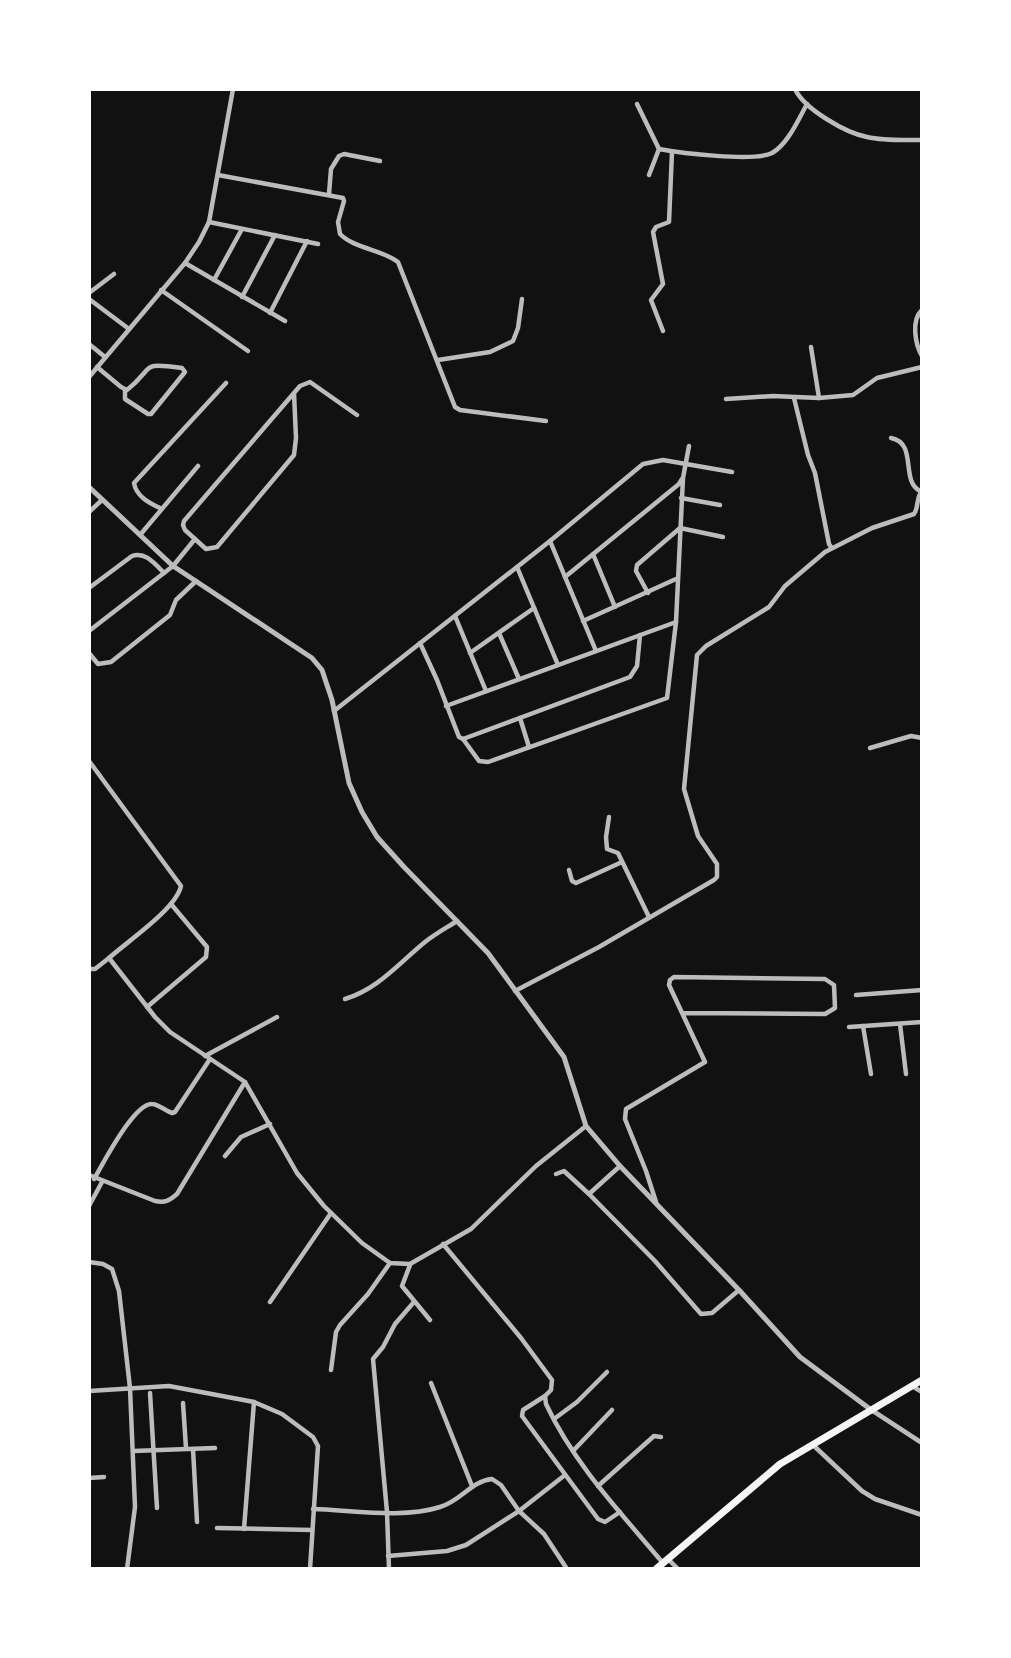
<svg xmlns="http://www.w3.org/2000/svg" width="1011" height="1658" font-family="Quicksand,sans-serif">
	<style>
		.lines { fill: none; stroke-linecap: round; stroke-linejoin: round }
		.minor { stroke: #bcbcbc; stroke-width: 4.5 }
		.tertiary { stroke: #bcbcbc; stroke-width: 5 }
		.primary { stroke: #f5f5f5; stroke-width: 7 }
	</style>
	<rect width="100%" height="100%" fill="#111"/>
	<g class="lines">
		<g class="minor">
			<path d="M795 89C804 109 846 133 867 137 884 141 904 140 922 140"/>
			<polyline points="637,104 659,149 649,175"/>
			<path d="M659 149C680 153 754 162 772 153 788 144 798 120 807 104"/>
			<path d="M218 175 343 198 344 201 338 222 340 234C355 249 381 249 398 262L455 407 460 410 546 421"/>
			<polyline points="329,194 331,169 339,156 344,154 380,161"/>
			<polyline points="209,222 318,244"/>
			<polyline points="185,263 285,321"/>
			<polyline points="214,280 242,229"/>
			<polyline points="161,290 248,351"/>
			<polyline points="89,293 114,274"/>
			<polyline points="242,297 275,235"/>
			<polyline points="89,299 129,329"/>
			<path d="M922 310C911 320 915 344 922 356"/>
			<polyline points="270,313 307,241"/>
			<polyline points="663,331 651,300 663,284 653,232 656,227 669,222 672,152"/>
			<polyline points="89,344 105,357"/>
			<polyline points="811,347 819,398"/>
			<polyline points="438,360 490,352 513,341 518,328 522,299"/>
			<path d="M97 367 121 387 127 390C156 367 138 362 182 368L185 372 151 414H148L125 399V390"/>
			<polyline points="89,377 185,263 199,242 209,222 233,89"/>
			<polyline points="294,393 296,438 294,455 217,547 206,549 185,530 183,525 184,521 300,386 310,382 357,415"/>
			<polyline points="794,398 808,455 815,473 829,544 831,547"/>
			<polyline points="726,399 773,396 819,398 853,395 877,378 922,367"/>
			<path d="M891 438C918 443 900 481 920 491"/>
			<polyline points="681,498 720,505"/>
			<path d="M160 508C149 503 136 496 134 483L226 383"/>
			<polyline points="89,512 102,500"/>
			<polyline points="140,535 198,466"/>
			<polyline points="550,541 596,651"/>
			<polyline points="593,554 615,607"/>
			<polyline points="517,567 558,665"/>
			<polyline points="565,577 679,484 682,479"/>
			<path d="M89 588 132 556C145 551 155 564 164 573"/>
			<polyline points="648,593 636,571 637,565 680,528 723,537"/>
			<polyline points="455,616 486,691"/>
			<polyline points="583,621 676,579"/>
			<polyline points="89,631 173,566 195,539"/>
			<polyline points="499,633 519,679"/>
			<polyline points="420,643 437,680 459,737 463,739 630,677 637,666 640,635"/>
			<polyline points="89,653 98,664 111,662 170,615 176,600 196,581"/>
			<polyline points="470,653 534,608"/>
			<polyline points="446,706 676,622"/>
			<polyline points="334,711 550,541 643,464 663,460 732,472"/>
			<polyline points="520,718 529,747"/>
			<polyline points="463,739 479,761 488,762 667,698 676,622 683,478 689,446"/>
			<polyline points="870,748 911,736 922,738"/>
			<path d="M89 761 181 886C176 909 128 941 109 958"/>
			<polyline points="609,817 606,837 607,849 618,853 649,917"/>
			<polyline points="569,870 572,881 576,883 622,862"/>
			<polyline points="89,969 95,969 109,958 155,1017 170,1032 245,1082 297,1173 324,1206 362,1243 390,1263 410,1264 471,1229 536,1166 586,1126"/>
			<path d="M515 991 599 947 714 880 717 877V864L698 836 684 789 697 655 706 646 769 607 785 586 825 552 872 528 914 514C919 507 916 497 922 491"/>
			<polyline points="856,995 922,990"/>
			<path d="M345 999C378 989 398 964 425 942 435 934 446 928 457 921"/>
			<polyline points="147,1007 206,957 207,947 171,904"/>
			<polyline points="900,1024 906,1074"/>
			<polyline points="863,1026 871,1074"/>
			<polyline points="849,1027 922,1022"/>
			<polyline points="205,1056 277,1017"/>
			<polyline points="225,1156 241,1137 270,1124"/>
			<polyline points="620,1166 589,1194 655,1261 701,1314 712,1313 739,1290"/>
			<polyline points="556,1174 564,1171 589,1194"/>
			<path d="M89 1175 155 1201C165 1203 169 1201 177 1194L245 1082"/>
			<path d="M94 1179C103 1164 134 1103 152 1104 158 1104 166 1111 172 1113L175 1112 210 1059"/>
			<polyline points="656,1202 646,1171 625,1119 626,1109 705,1062 669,985 670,980 674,977 825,979 834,985 835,1008 825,1014 682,1013"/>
			<polyline points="89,1206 102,1182"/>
			<path d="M443 1244 521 1338 552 1380 551 1390 545 1396 546 1404C574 1464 621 1513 663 1563"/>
			<polyline points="89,1262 103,1264 112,1269 119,1291 130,1388 135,1507 127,1569"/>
			<polyline points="410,1265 402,1286 430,1320"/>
			<polyline points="270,1302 331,1213"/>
			<polyline points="331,1370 336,1332 340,1325 368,1294 390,1263"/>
			<polyline points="431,1383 472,1486"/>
			<polyline points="912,1386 922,1392"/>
			<polyline points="89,1391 169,1386 254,1402 282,1414 313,1437 318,1446 310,1569"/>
			<polyline points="150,1393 157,1508"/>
			<polyline points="545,1396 523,1410 522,1416 598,1519 605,1522 620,1512"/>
			<polyline points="183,1403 186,1448"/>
			<polyline points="870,1409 922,1443"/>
			<polyline points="554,1419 577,1402 607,1372"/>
			<polyline points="813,1445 862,1491 875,1499 922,1515"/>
			<polyline points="193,1449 197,1522"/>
			<polyline points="133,1451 215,1448"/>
			<polyline points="573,1451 612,1410"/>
			<polyline points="89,1478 104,1477"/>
			<polyline points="598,1486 654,1436 661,1437"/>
			<path d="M313 1509C352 1510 403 1519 440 1507 461 1501 471 1481 492 1479L501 1485 519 1511 544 1534 567 1569"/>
			<polyline points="217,1528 312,1530"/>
			<polyline points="244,1529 254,1402"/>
			<polyline points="388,1556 447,1551 466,1545 519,1511 565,1475"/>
			<polyline points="668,1559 678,1569"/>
			<polyline points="389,1569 387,1512 373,1359 383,1347 395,1324 414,1302"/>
		</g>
		<polyline class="tertiary" points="89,487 173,566 312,658 322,670 332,700 349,783 362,812 377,837 404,867 488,953 564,1057 586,1126 620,1166 739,1290 800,1357 870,1409"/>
		<polyline class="primary" points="656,1569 780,1464 922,1380"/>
	</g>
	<rect width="1011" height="1658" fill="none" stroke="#ffffff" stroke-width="182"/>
</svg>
